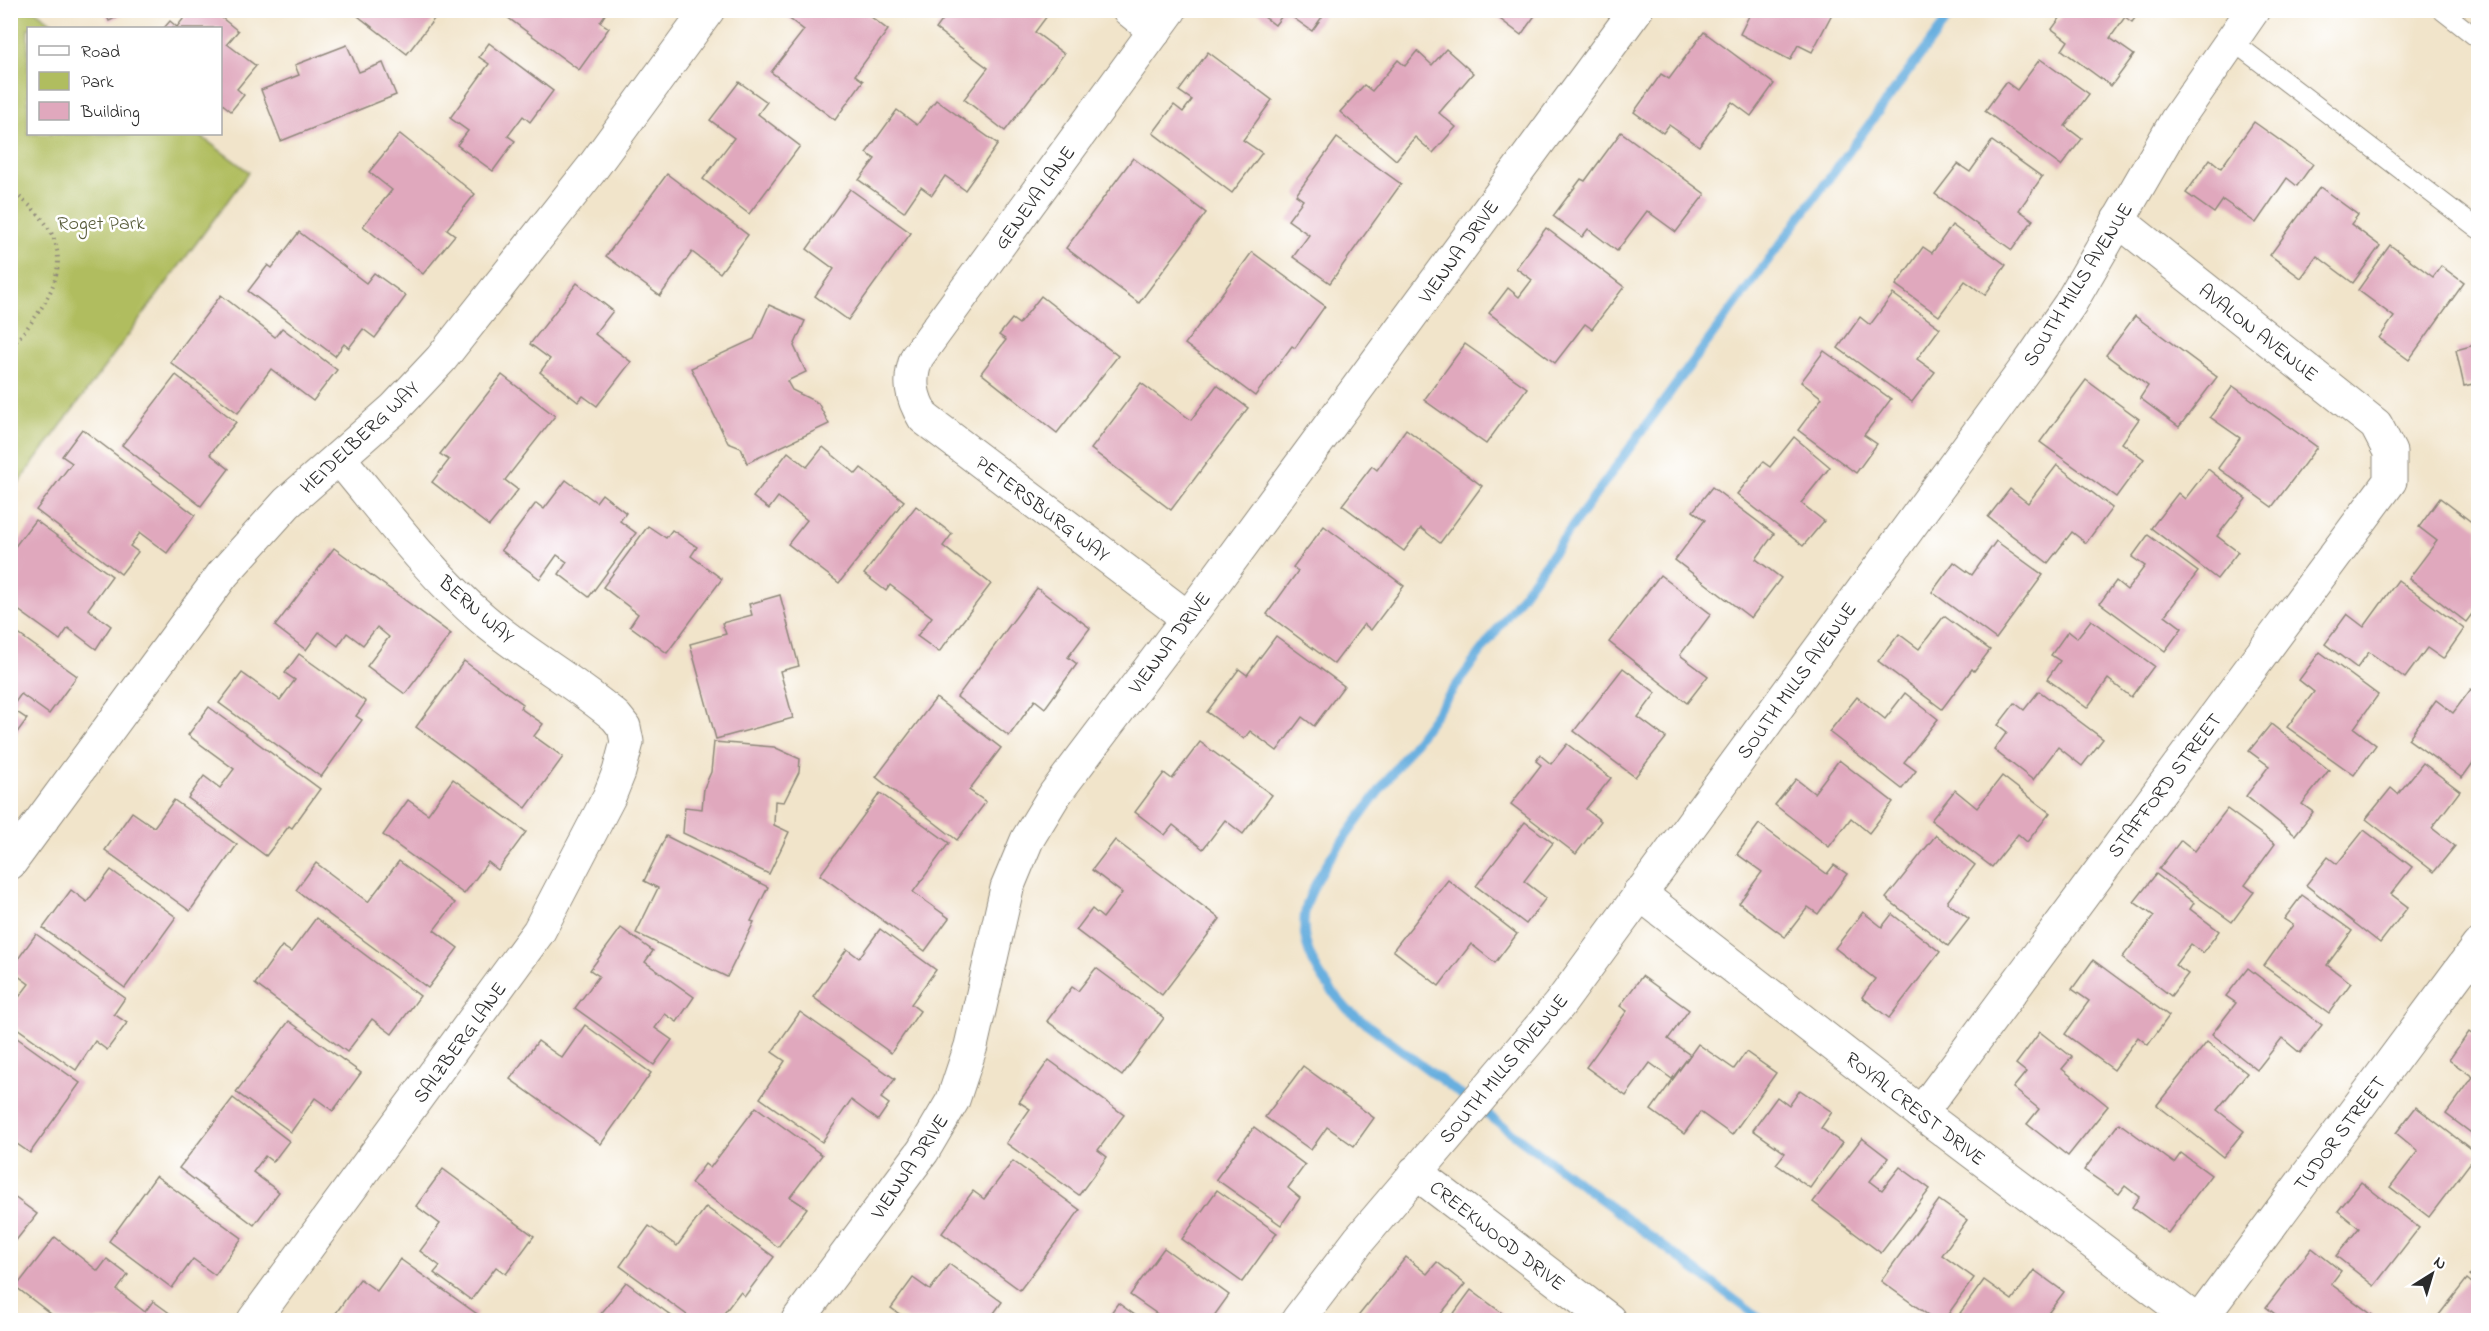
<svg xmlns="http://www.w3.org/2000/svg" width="2489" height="1331" font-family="'Indie Flower',sans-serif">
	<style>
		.green { fill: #b0bd5f; stroke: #6e7445; stroke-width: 1.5 }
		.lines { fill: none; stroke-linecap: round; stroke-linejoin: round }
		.stream { stroke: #67afdf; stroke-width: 9 }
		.building { fill: #e0a8bd }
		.service-casing { stroke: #8e887a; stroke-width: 20 }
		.minor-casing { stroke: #8e887a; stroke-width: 35 }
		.tertiary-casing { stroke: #8e887a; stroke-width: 35 }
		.path { stroke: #8e887a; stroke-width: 4; stroke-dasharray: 1.5 4.5; stroke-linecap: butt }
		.service { stroke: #fff; stroke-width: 18 }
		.minor { stroke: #fff; stroke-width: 33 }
		.tertiary { stroke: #fff; stroke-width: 33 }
		.labels { text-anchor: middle; stroke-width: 5; stroke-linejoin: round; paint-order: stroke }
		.street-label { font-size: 20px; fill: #2b2b2b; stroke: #fff }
		.park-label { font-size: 20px; fill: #5a5e3d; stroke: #fff }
	</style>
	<rect width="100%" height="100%" fill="#fff"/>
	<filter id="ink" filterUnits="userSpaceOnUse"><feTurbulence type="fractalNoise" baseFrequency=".0167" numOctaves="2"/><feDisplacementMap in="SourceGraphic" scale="12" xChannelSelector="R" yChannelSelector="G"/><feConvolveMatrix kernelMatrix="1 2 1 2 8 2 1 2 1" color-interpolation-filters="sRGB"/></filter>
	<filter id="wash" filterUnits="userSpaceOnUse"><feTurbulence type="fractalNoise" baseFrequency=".008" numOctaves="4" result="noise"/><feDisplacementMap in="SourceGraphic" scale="24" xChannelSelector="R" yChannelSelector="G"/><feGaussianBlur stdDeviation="1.35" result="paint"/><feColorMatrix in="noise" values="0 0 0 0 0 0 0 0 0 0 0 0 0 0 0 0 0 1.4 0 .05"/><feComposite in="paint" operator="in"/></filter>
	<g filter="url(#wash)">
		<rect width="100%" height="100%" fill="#f1e4ca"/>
		<polygon class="green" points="11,10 36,11 59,28 28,28 28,134 198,134 249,172 11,493"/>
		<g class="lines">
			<path class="stream" d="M1762 1320 1348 1010C1323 983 1296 947 1306 907 1310 891 1320 876 1328 861L1680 379 1954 10"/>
		</g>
		<g id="blocks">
			<g class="building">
				<polygon points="104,10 132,10 109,21"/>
				<polygon points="190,10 212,10 238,31 227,44 256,66 237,89 244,95 231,111 220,102 220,28 164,28 170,21 177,27"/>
				<polygon points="362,10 441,10 407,54 358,16"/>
				<polygon points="511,10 608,10 600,22 609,28 579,70 507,17"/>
				<polygon points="791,10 862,10 888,30 855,75 863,81 835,120 771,72 804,30 787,17"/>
				<polygon points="950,10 956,10 961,14 964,10 1047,10 1050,12 1035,32 1064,54 1005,131 964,99 988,68 936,29"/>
				<polygon points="1255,10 1327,10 1312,31 1285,12 1275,25"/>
				<polygon points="1488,10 1539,10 1521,35"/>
				<polygon points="1752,10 1834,10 1812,52 1798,45 1790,60 1740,34"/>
				<polygon points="2066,10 2141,10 2132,22 2125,17 2110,38 2134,55 2111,86 2062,50 2068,41 2052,29"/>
				<polygon points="1704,32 1774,84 1751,116 1732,102 1699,146 1669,125 1663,133 1634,112 1661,74 1669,79"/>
				<polygon points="489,43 553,91 530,122 523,116 508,136 515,141 493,171 457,145 468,131 450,118 489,64 479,57"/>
				<polygon points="347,45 359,72 383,63 396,95 281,141 261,90 299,75 295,65"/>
				<polygon points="1446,49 1473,73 1439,113 1456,127 1433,153 1415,137 1396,160 1340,112 1364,85 1372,91 1398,60 1405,66 1417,51 1432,65"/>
				<polygon points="1208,52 1272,100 1243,140 1262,153 1232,193 1153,133 1174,105 1183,112 1192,100 1179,91"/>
				<polygon points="2040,59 2089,94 2065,126 2082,139 2061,166 1985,111 2006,82 2017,90"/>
				<polygon points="739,82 767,102 758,114 800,146 749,214 703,179 734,138 710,120"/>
				<polygon points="936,100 998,144 965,190 945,176 932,195 921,187 904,212 859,180 875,159 866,153 897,110 917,125"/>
				<polygon points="2254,122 2313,164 2297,186 2287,178 2256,223 2223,200 2214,213 2186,193 2210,159 2221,168"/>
				<polygon points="1621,132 1705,194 1676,232 1647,211 1617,251 1588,229 1582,237 1553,216 1581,179 1585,181"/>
				<polygon points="400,134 475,194 447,229 455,235 423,274 363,226 392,190 369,172"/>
				<polygon points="1337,138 1401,184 1330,283 1293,257 1309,235 1288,220 1303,200 1296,195"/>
				<polygon points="1992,141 2042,177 2019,210 2033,220 2012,250 1935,194 1958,164 1970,172"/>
				<polygon points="1133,158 1206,213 1139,303 1066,248"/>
				<polygon points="667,174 748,235 720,273 692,252 660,296 606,256"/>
				<polygon points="2320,187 2358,215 2351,224 2380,246 2353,283 2317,256 2301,278 2270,255"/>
				<polygon points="850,189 911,233 848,320 815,296 834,269 807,249"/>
				<polygon points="1952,225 2006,265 1985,295 1965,281 1939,316 1896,285 1923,247 1932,253"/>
				<polygon points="1546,228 1624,287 1592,329 1585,324 1555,363 1489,313 1508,288 1519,297 1532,280 1516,268"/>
				<polygon points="299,232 366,283 374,273 406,296 375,338 363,329 349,348 344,344 335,356 248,291 268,265 272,268"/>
				<polygon points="2390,245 2433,277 2441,266 2464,283 2409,360 2379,338 2394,317 2358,290"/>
				<polygon points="1252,252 1325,306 1295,348 1292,346 1255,396 1185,344"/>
				<polygon points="577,283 613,311 595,334 631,362 597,406 583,396 578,402 540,372 550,359 530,344"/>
				<polygon points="1893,294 1940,328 1917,359 1935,372 1912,402 1838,348 1860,317 1870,325"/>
				<polygon points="221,295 275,337 282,328 337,370 313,401 271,369 238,413 170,362"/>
				<polygon points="1041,296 1118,356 1057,433 981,373 1006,340 999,335 1012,319 1019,324"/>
				<polygon points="769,305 805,321 794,346 806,372 787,381 792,390 818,403 829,424 747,463 741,448 728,443 691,368 754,339"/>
				<polygon points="2135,316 2217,377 2179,427 2140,398 2148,386 2106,355"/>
				<polygon points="1465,344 1527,388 1486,444 1424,400"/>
				<polygon points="2478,344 2478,404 2473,384 2464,386 2456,350"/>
				<polygon points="1824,351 1891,399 1864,435 1877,444 1856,473 1798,430 1822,398 1801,382"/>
				<polygon points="176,375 236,422 210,454 229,469 201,506 122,445"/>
				<polygon points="502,375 555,416 505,480 518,490 489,526 432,482 449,460 440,454"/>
				<polygon points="2086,380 2139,419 2122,443 2144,459 2116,497 2040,442"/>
				<polygon points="1141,383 1191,420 1217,385 1248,408 1171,510 1091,449"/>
				<polygon points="2233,386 2317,447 2272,507 2218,468 2240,438 2210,417"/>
				<polygon points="82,429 195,515 167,553 140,533 130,546 138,552 121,574 36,510 72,463 62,456"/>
				<polygon points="1406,429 1482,486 1440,543 1421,528 1404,551 1342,505 1372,466 1377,470"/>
				<polygon points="1794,437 1830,467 1801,503 1824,521 1803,546 1737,494 1763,462 1770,467"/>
				<polygon points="823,447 856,474 861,468 904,501 839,583 788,544 807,520 778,497 769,509 753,497 788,452 807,467"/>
				<polygon points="2057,465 2112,508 2086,543 2072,532 2048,563 1988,517 2010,489 2028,503"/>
				<polygon points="2208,469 2246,499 2217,536 2238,552 2217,579 2151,528 2178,493 2185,499"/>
				<polygon points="566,480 596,502 602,494 626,513 620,521 636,533 589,597 559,574 567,562 557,555 540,579 501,550 536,503 544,509"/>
				<polygon points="1712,487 1774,534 1756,559 1781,578 1751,618 1675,560 1705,520 1693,511"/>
				<polygon points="2440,498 2478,527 2478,606 2466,622 2409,578 2437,541 2419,527"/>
				<polygon points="916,506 952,534 943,546 991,584 939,652 917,636 932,617 890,585 886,591 864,574"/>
				<polygon points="35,520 112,576 88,609 111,626 96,649 68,628 60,640 10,604 10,553"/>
				<polygon points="648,526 666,538 672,530 697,547 691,556 722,579 667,653 630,626 638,614 603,587"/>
				<polygon points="1324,526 1404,586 1371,630 1364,624 1334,664 1267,614 1298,571 1293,567"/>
				<polygon points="2148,535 2198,572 2165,615 2182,628 2165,651 2100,603 2116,581 2127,590 2145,566 2132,557"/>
				<polygon points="1996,541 2043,575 1996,639 1932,592 1954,562 1972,575"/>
				<polygon points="334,548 451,634 405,694 367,666 389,637 377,627 363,645 347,633 338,646 319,632 306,650 275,626"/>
				<polygon points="1660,575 1711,614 1680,655 1708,676 1687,703 1609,642"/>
				<polygon points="2398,580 2464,629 2443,659 2427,648 2405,678 2369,652 2357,668 2325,644 2347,614 2364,627"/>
				<polygon points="1037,588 1090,628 1068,657 1077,664 1045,708 1035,700 1009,736 957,697"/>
				<polygon points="780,595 799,666 780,671 793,718 716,739 690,644 726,634 722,623 752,615 749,604"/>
				<polygon points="1944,616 1990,650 1974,671 1972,669 1942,709 1878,661 1899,634 1919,649"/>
				<polygon points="2091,620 2154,666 2131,697 2108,679 2087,708 2047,679 2060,661 2051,655 2068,631 2077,638"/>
				<polygon points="10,628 77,676 49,714 21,694 11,708 27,719 10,742"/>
				<polygon points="1276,636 1344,686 1314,726 1302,717 1277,751 1250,731 1244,739 1207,712 1239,669 1247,675"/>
				<polygon points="2320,652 2378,695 2354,728 2376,745 2354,775 2287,727 2314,692 2299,680"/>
				<polygon points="299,654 366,702 356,716 362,720 321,777 219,703 242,673 280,700 295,680 285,673"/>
				<polygon points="464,661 523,704 520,708 543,724 534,736 563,757 526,808 416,727"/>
				<polygon points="1623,668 1656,693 1638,717 1666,738 1635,777 1574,731"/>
				<polygon points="2471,689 2478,695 2478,756 2462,778 2408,739 2436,700 2453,713"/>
				<polygon points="2039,691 2103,739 2082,766 2058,747 2033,780 1994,750 2007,732 1998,725 2015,703 2024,710"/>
				<polygon points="1905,693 1938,719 1904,762 1916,771 1902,789 1829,732 1857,697 1885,719"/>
				<polygon points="936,698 1001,748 969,790 986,802 957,840 876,777"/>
				<polygon points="209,707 320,789 292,828 289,826 266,856 188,798 204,776 220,788 234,769 188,735"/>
				<polygon points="2271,724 2329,770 2302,804 2313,812 2295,835 2246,796 2269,766 2249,751"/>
				<polygon points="714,742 774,747 800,759 799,772 784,802 775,801 774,825 789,832 769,874 683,833 685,807 702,809 704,788 711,772"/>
				<polygon points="1200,742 1272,795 1243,834 1225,820 1203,849 1173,825 1165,835 1135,812 1164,773 1172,779"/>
				<polygon points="1567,744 1611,778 1586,809 1601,821 1576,854 1511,804 1541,765 1536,761 1540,755 1551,764"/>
				<polygon points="1839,760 1893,802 1869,833 1851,818 1829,847 1775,805 1796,779 1814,793"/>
				<polygon points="2423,763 2460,791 2432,828 2455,846 2434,872 2366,819 2391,788 2398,794"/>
				<polygon points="2002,776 2050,813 2027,842 2018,834 1992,867 1931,820 1955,790 1977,808"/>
				<polygon points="453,779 526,832 498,870 488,862 464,894 383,835 408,800 428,814"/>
				<polygon points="880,793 949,843 913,892 949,918 925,951 820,875"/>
				<polygon points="174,800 237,845 190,911 105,850 132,812 154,827"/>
				<polygon points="2227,809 2275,844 2245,885 2254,892 2232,922 2159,869 2181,840 2195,851"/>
				<polygon points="1525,822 1553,843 1524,881 1546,898 1526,924 1476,886"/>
				<polygon points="1759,824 1827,874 1834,865 1847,874 1818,914 1808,907 1785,937 1739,903 1762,872 1737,854"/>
				<polygon points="2364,830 2412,867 2391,894 2408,907 2380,943 2306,885 2328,857 2337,864"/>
				<polygon points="1936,835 1975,865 1947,902 1969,919 1948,946 1886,898"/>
				<polygon points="666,836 768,887 751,921 754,922 727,977 636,933 658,888 644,881"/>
				<polygon points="1115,840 1220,919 1162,995 1076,930 1092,909 1103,918 1122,893 1092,870"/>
				<polygon points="399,861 455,903 434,930 458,948 428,988 296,890 316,863 368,902"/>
				<polygon points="111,870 176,917 125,988 43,928 71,890 87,902"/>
				<polygon points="2156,874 2194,903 2190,909 2219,931 2203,953 2191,944 2175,965 2188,974 2171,996 2122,958 2154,916 2134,902"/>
				<polygon points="1448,880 1517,934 1495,963 1471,944 1439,986 1393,950"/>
				<polygon points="2302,895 2352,931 2327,965 2351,983 2329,1013 2264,966 2293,925 2284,919"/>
				<polygon points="1863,912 1882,927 1892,914 1940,952 1889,1018 1862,997 1875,979 1835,948"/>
				<polygon points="316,918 420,996 392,1034 372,1019 347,1052 255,984 282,946 291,952"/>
				<polygon points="621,928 653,951 645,962 694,997 677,1022 665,1014 655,1028 672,1040 654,1065 575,1008 599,976 590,970"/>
				<polygon points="880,929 936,970 911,1004 920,1011 891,1053 813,997 847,949 859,958"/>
				<polygon points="36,934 125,998 114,1014 127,1023 107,1050 95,1041 76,1070 10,1023 10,1009 29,984 10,970"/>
				<polygon points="2093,960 2169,1016 2148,1045 2138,1037 2114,1070 2065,1034 2089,1001 2072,989"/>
				<polygon points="1096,968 1164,1018 1122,1076 1047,1021 1072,987 1078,991"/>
				<polygon points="2248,968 2322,1025 2300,1053 2282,1038 2257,1070 2212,1034 2236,1003 2226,996"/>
				<polygon points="1642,976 1689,1010 1668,1039 1690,1055 1672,1079 1650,1063 1626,1096 1586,1067 1627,1011 1620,1006"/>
				<polygon points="800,1012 895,1079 881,1098 889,1104 878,1120 851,1100 822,1142 760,1098 785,1061 772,1052"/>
				<polygon points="289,1021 361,1073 333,1111 315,1098 291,1132 236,1092"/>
				<polygon points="585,1025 651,1073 601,1144 510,1079 538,1041 562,1058"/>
				<polygon points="2040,1032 2072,1057 2062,1069 2108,1106 2068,1156 2027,1124 2039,1109 2013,1088 2026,1072 2016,1064"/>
				<polygon points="2469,1032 2478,1039 2478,1138 2446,1114 2473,1077 2449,1060"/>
				<polygon points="17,1038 80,1083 30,1153 10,1139 10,1047"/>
				<polygon points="2207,1042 2247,1073 2217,1110 2244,1131 2223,1157 2157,1105"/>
				<polygon points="1698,1044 1734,1069 1746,1052 1776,1073 1732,1135 1700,1112 1684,1134 1651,1110"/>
				<polygon points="1049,1060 1124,1115 1098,1150 1107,1157 1079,1195 1006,1143 1030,1109 1019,1102"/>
				<polygon points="1303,1066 1374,1118 1354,1146 1327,1127 1311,1150 1265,1117"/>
				<polygon points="1800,1090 1832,1112 1821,1128 1842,1143 1810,1188 1776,1164 1785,1153 1753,1130 1777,1097 1789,1106"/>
				<polygon points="233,1098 289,1141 273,1162 265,1156 253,1172 279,1192 254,1225 179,1168"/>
				<polygon points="756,1107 822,1155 790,1197 807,1208 778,1247 691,1183 705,1164 710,1168"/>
				<polygon points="2416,1107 2477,1154 2429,1217 2390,1187 2418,1151 2396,1133"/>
				<polygon points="2119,1123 2174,1163 2181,1153 2211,1175 2168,1233 2132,1207 2139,1197 2125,1186 2119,1194 2084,1170"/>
				<polygon points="1254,1127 1305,1165 1288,1188 1300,1198 1281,1225 1216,1179"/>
				<polygon points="1862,1138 1888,1158 1870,1181 1882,1190 1900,1167 1930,1189 1881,1253 1813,1202"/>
				<polygon points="1013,1161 1080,1210 1020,1290 942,1233 973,1191 984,1199"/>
				<polygon points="443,1169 534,1236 506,1274 496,1267 471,1300 434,1273 440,1266 420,1251 440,1224 416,1206"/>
				<polygon points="156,1176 242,1238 215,1275 193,1259 172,1288 109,1241"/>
				<polygon points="2361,1182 2419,1228 2374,1286 2336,1256 2359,1228 2338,1211"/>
				<polygon points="1217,1190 1277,1233 1242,1282 1182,1239"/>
				<polygon points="10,1194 37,1214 10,1248"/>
				<polygon points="1939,1200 1967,1220 1942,1255 1974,1278 1944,1320 1935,1320 1881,1281"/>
				<polygon points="706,1207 774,1257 745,1296 740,1292 719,1320 694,1320 620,1266 649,1226 677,1246"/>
				<polygon points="55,1237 98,1271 107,1259 128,1275 117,1290 145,1312 153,1301 179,1320 59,1320 16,1287"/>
				<polygon points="1164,1248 1229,1295 1211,1320 1166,1320 1130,1295"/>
				<polygon points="2312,1248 2341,1271 2331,1284 2379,1320 2283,1320 2266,1307"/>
				<polygon points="1406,1257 1427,1274 1437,1262 1465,1284 1436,1320 1355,1320"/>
				<polygon points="400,1259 477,1314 472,1320 331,1320 360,1279 377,1291"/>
				<polygon points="949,1264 1002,1302 989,1320 908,1320 891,1308 913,1278 930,1290"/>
				<polygon points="2478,1264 2478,1281 2470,1275"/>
				<polygon points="2034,1270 2064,1292 2043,1320 1971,1320 1960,1313 1984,1280 2012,1300"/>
				<polygon points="2467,1279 2478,1288 2478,1320 2435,1320"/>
				<polygon points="626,1282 677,1320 596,1320"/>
				<polygon points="1471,1290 1502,1313 1497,1320 1449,1320"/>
				<polygon points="1118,1303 1142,1320 1106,1320"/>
			</g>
		</g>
	</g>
	<g filter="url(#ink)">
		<use href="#blocks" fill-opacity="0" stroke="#8e887a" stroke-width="1.5"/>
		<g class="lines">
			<g class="service-casing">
				<g id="service">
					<polyline points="2441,10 2478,39"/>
					<polyline points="2231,40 2478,229"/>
				</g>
			</g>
			<g class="minor-casing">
				<g id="minor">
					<polyline points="1129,10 1155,31"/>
					<path d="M1170 10 917 357C908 380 911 397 924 418L1188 618"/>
					<polyline points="10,863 223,574 287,503 394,409 441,359 593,167 708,10"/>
					<polyline points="1639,893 1921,1113 2195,1320"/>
					<polyline points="1921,1113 2390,481 2390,452 2376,425 2118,220"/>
					<polyline points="1415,1172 1609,1320"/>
					<path d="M254 1320 539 931 609 797 619 772 627 742 624 727 616 717C575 682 525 655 483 619 429 573 385 513 339 458"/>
					<polyline points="798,1320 923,1151 953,1100 971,1046 1007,888 1027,840 1055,794 1188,618 1636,10"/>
					<polyline points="2200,1320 2478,946"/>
				</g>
			</g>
			<g class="tertiary-casing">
				<polyline id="tertiary" points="1298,1320 1359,1240 1559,1005 2028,365 2070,304 2176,121 2253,10"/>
			</g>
			<path class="path" d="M10 190C84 242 63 289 10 348"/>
			<use href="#service" class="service"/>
			<use href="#minor" class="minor"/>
			<use href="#tertiary" class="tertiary"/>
		</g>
	</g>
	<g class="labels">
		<g class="street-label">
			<text transform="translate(1034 197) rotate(-54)" y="7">GENEVA LANE</text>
			<text transform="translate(1458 251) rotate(-54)" y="7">VIENNA DRIVE</text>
			<text transform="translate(2077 284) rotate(-58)" y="7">SOUTH MILLS AVENUE</text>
			<text transform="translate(2259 332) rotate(38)" y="7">AVALON AVENUE</text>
			<text transform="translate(359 437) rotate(-43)" y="7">HEIDELBERG WAY</text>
			<text transform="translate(1043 508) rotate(37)" y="7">PETERSBURG WAY</text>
			<text transform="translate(477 609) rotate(41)" y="7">BERN WAY</text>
			<text transform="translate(1169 642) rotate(-53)" y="7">VIENNA DRIVE</text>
			<text transform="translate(1796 680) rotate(-54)" y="7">SOUTH MILLS AVENUE</text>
			<text transform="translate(2164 785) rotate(-53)" y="7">STAFFORD STREET</text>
			<text transform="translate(459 1042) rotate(-54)" y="7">SALZBERG LANE</text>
			<text transform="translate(1503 1068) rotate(-50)" y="7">SOUTH MILLS AVENUE</text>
			<text transform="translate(1916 1108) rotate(38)" y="7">ROYAL CREST DRIVE</text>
			<text transform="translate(2339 1133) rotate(-53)" y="7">TUDOR STREET</text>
			<text transform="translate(909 1166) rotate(-56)" y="7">VIENNA DRIVE</text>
			<text transform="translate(1498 1235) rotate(38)" y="7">CREEKWOOD DRIVE</text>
		</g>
		<g class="park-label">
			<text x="101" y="229">Roget Park</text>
		</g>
	</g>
	<rect width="2489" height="1331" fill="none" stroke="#fff" stroke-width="36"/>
	<rect x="27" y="27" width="195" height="108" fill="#ffffff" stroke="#aaaaaa" stroke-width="1.5"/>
	<rect x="39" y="46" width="30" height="9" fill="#ffffff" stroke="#aaaaaa" stroke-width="1.5"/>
	<text x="81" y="57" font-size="18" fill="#2b2b2b">Road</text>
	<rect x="39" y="72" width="30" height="18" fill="#b0bd5f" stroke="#aaaaaa" stroke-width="1.5"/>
	<text x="81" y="87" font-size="18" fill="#2b2b2b">Park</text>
	<rect x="39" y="102" width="30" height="18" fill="#e0a8bd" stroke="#aaaaaa" stroke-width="1.5"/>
	<text x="81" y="117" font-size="18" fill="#2b2b2b">Building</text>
	<g transform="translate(2432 1274) rotate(37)" stroke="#ffffff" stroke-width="4.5" paint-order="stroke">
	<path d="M0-4.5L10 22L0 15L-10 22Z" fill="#2b2b2b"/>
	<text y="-9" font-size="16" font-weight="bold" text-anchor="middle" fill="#2b2b2b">N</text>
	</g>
</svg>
